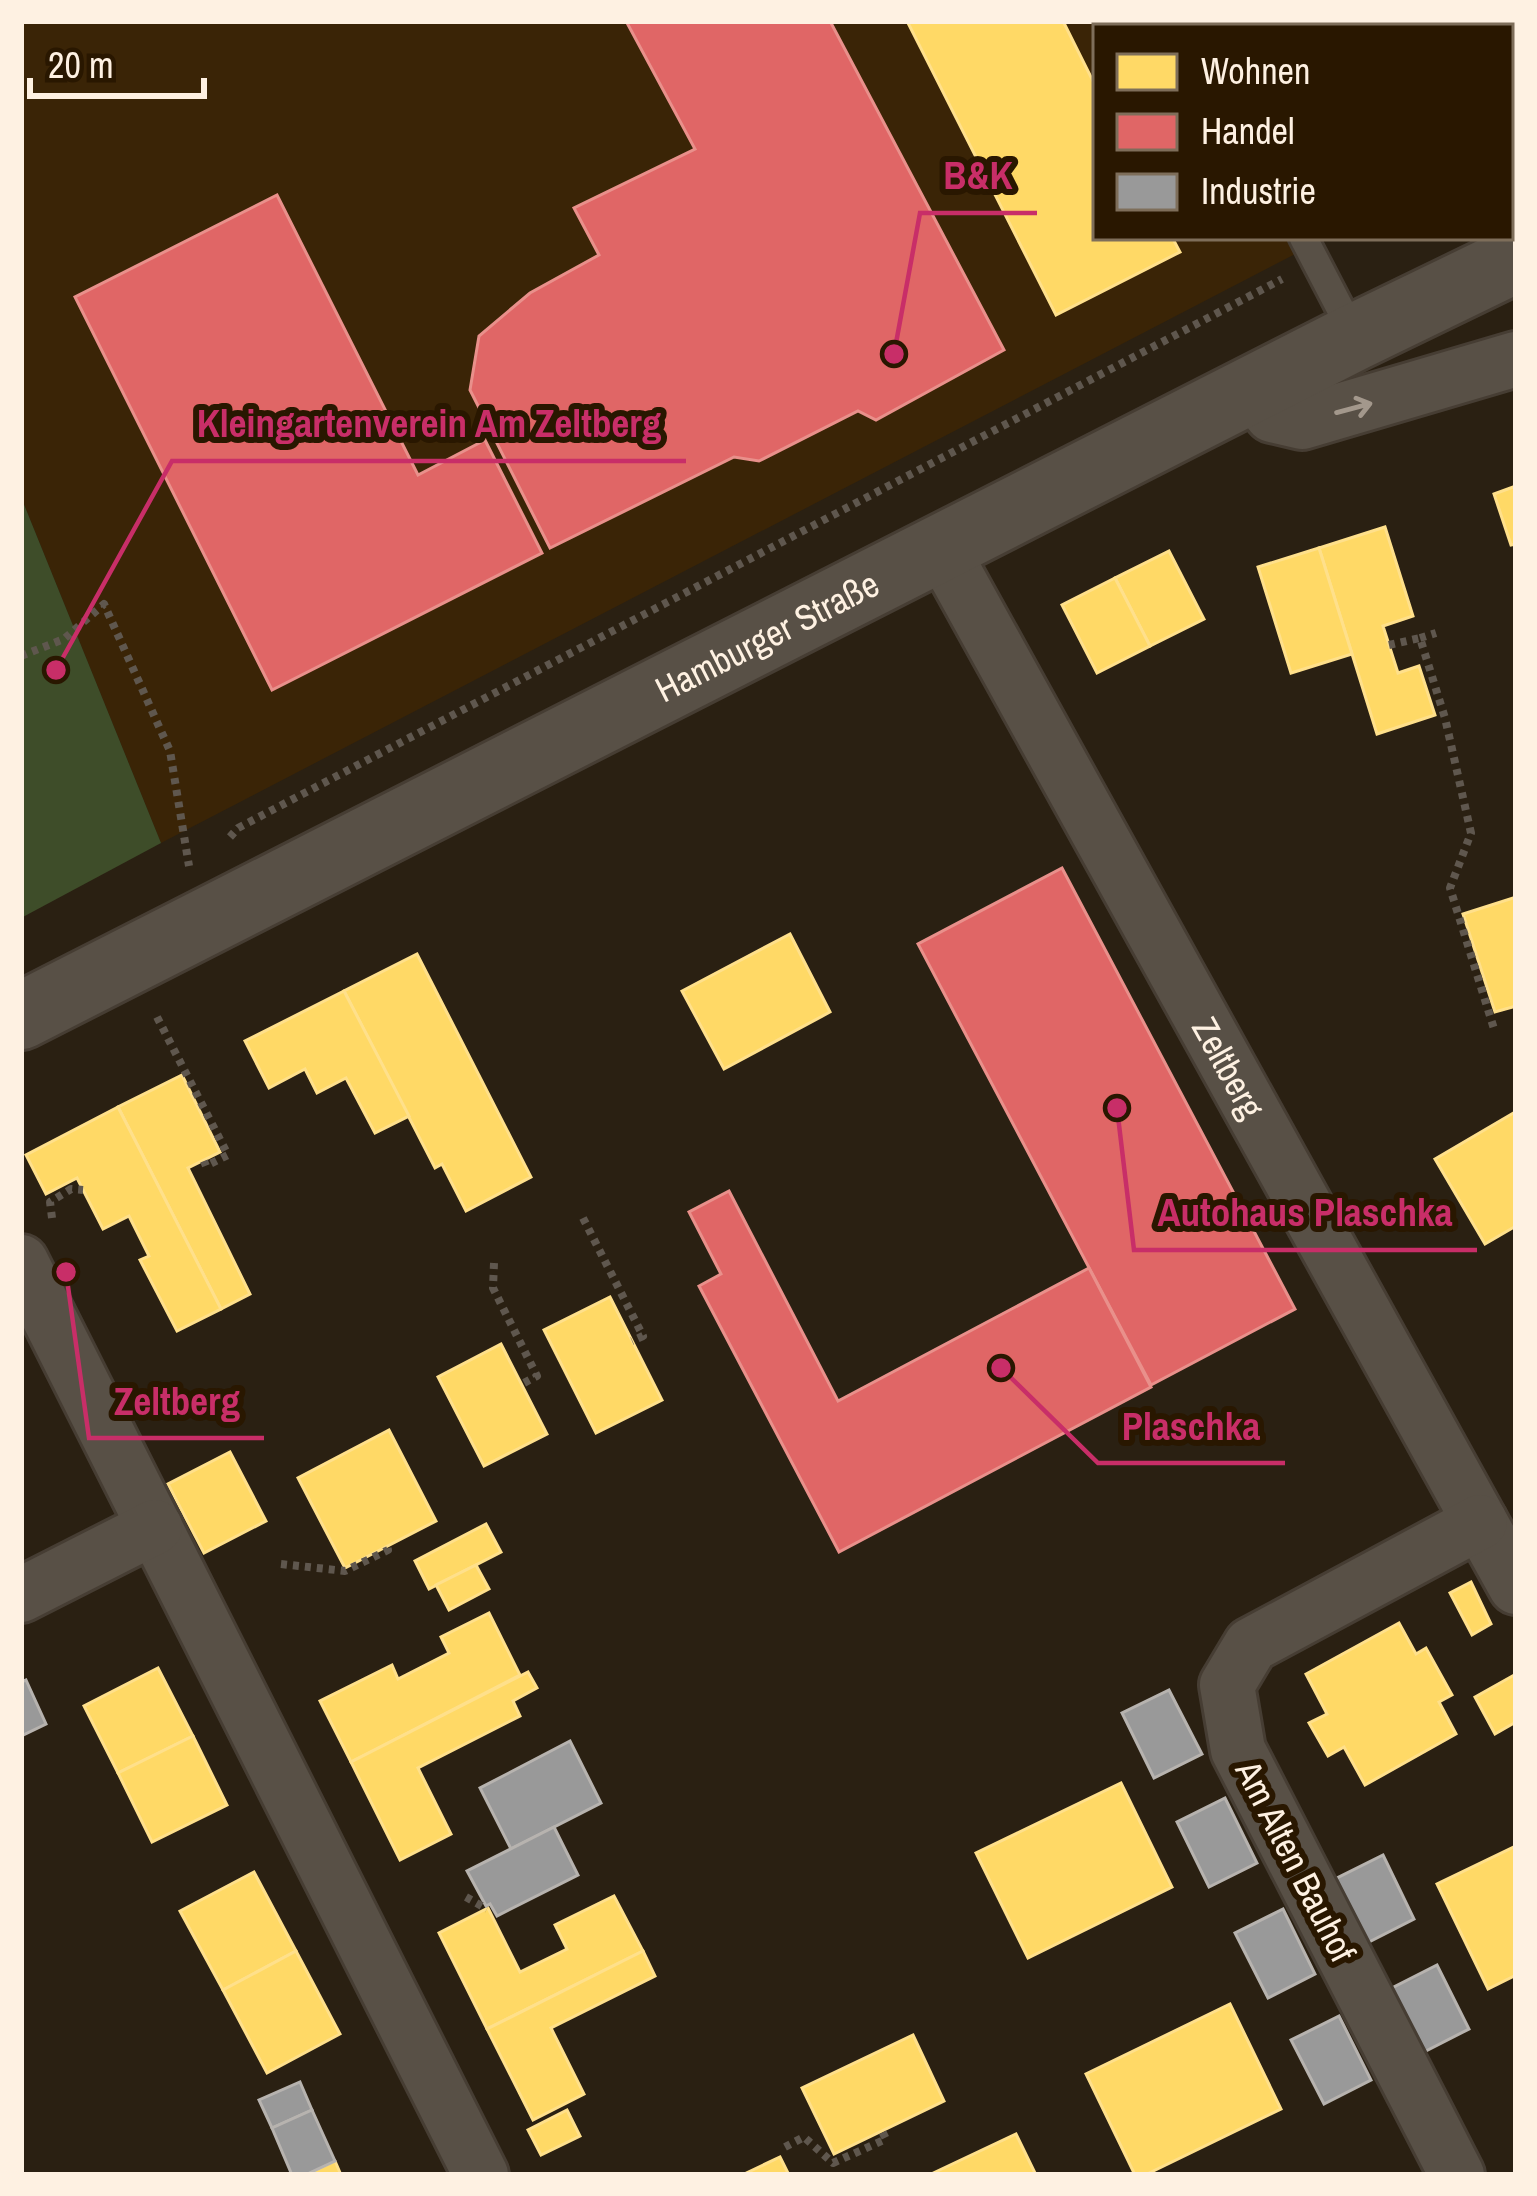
<svg xmlns="http://www.w3.org/2000/svg" width="1537" height="2196" font-family="'Archivo Narrow',sans-serif">
	<style>
		.built { fill: #3a2406 }
		.green { fill: #3e4d29 }
		.homes { fill: #ffd966; stroke: #ffe08b; stroke-width: 3 }
		.shops { fill: #e06666; stroke: #e9908b; stroke-width: 3 }
		.industry { fill: #999; stroke: #b7b3af; stroke-width: 3 }
		.lines { fill: none; stroke-linecap: round; stroke-linejoin: round }
		.service-casing { stroke: #463d33; stroke-width: 33 }
		.minor-casing { stroke: #463d33; stroke-width: 60 }
		.secondary-casing { stroke: #463d33; stroke-width: 72 }
		.path { stroke: #5f574e; stroke-width: 8; stroke-dasharray: 6 6; stroke-linecap: butt }
		.service { stroke: #585046; stroke-width: 27 }
		.minor { stroke: #585046; stroke-width: 54 }
		.secondary { stroke: #585046; stroke-width: 66 }
		.oneway { stroke: #a3988c }
		.labels { text-anchor: middle; stroke-width: 12; stroke-linejoin: round; paint-order: stroke }
		.street-label { font-size: 36px; fill: #fef1e2; stroke: #291700 }
		.leader { fill: none; stroke: #c82e68; stroke-width: 4.5 }
		.callout-dot { fill: #c82e68; stroke: #291700; stroke-width: 4.5 }
		.callout-label { font-size: 39px; text-anchor: middle; font-weight: bold; fill: #c82e68; stroke: #291700; stroke-width: 12; stroke-linejoin: round; paint-order: stroke }
	</style>
	<rect width="100%" height="100%" fill="#2a2012"/>
	<polygon class="built" points="21,21 1516,21 1516,145 1510,148 1510,27 1096,27 1096,237 1328,237 161,843 21,497"/>
	<polygon class="green" points="21,497 161,843 21,918"/>
	<g class="homes">
		<polygon points="907,21 1063,21 1096,87 1096,237 1172,237 1180,252 1056,315"/>
		<polygon points="1516,486 1516,544 1511,545 1494,494"/>
		<polygon points="1385,527 1413,616 1383,626 1398,673 1419,666 1435,715 1377,734 1319,548"/>
		<polygon points="1319,548 1352,654 1291,673 1258,567"/>
		<polygon points="1169,551 1204,619 1150,646 1115,578"/>
		<polygon points="1115,578 1150,646 1097,673 1062,605"/>
		<polygon points="1516,897 1516,1006 1495,1012 1463,914"/>
		<polygon points="790,934 830,1012 724,1069 682,991"/>
		<polygon points="417,954 531,1177 466,1211 442,1164 435,1168 344,991"/>
		<polygon points="344,991 409,1116 375,1133 346,1078 317,1093 305,1069 269,1088 245,1041"/>
		<polygon points="182,1075 220,1152 188,1168 250,1294 221,1309 118,1107"/>
		<polygon points="118,1107 221,1309 177,1331 140,1260 149,1256 129,1216 103,1229 77,1178 46,1194 26,1155"/>
		<polygon points="1515,1112 1516,1226 1485,1244 1435,1159"/>
		<polygon points="610,1297 662,1400 596,1433 544,1330"/>
		<polygon points="501,1344 547,1434 484,1466 438,1377"/>
		<polygon points="389,1430 436,1521 345,1568 298,1478"/>
		<polygon points="230,1452 266,1521 204,1553 168,1484"/>
		<polygon points="486,1524 501,1552 429,1589 415,1561"/>
		<polygon points="476,1565 489,1589 449,1610 436,1585"/>
		<polygon points="1471,1582 1491,1624 1472,1635 1450,1593"/>
		<polygon points="489,1613 520,1675 351,1762 320,1701 392,1665 398,1679 449,1653 441,1637"/>
		<polygon points="1399,1623 1416,1654 1426,1648 1452,1695 1439,1702 1456,1734 1365,1785 1344,1747 1328,1756 1309,1723 1327,1714 1306,1674"/>
		<polygon points="158,1668 193,1736 118,1773 84,1706"/>
		<polygon points="528,1672 537,1688 513,1701 520,1716 418,1768 451,1834 400,1860 351,1762"/>
		<polygon points="1516,1674 1516,1722 1495,1734 1475,1697"/>
		<polygon points="193,1736 227,1805 152,1842 118,1773"/>
		<polygon points="1121,1783 1172,1887 1028,1958 976,1853"/>
		<polygon points="1516,1846 1516,1975 1488,1989 1437,1884"/>
		<polygon points="254,1872 296,1951 223,1990 180,1911"/>
		<polygon points="614,1896 643,1951 487,2029 439,1933 488,1908 520,1972 567,1949 555,1925"/>
		<polygon points="296,1951 340,2034 267,2073 223,1990"/>
		<polygon points="643,1951 655,1976 551,2028 584,2094 533,2120 487,2029"/>
		<polygon points="1230,2004 1281,2109 1145,2175 1135,2175 1086,2074"/>
		<polygon points="913,2035 944,2101 834,2154 802,2088"/>
		<polygon points="567,2110 580,2136 541,2155 528,2130"/>
		<polygon points="1016,2134 1036,2175 929,2175"/>
		<polygon points="780,2157 789,2175 742,2175"/>
		<polygon points="335,2161 341,2175 305,2175"/>
	</g>
	<g class="shops">
		<polygon points="626,21 830,21 1004,350 876,420 858,411 759,461 734,457 550,548 470,390 479,336 530,293 599,255 574,208 695,149"/>
		<polygon points="277,195 418,475 485,440 542,553 272,690 75,297"/>
		<polygon points="1062,868 1295,1309 1151,1385 918,944"/>
		<polygon points="729,1191 838,1401 1089,1268 1151,1387 839,1552 699,1286 721,1274 689,1212"/>
	</g>
	<g class="industry">
		<polygon points="26,1680 46,1724 21,1736 21,1682"/>
		<polygon points="1169,1690 1202,1754 1154,1778 1122,1713"/>
		<polygon points="570,1741 601,1803 511,1849 480,1788"/>
		<polygon points="1225,1798 1257,1863 1209,1887 1177,1822"/>
		<polygon points="554,1827 578,1875 497,1916 490,1904 486,1906 467,1871"/>
		<polygon points="1383,1855 1414,1919 1367,1943 1335,1879"/>
		<polygon points="1283,1909 1315,1974 1268,1998 1235,1933"/>
		<polygon points="1437,1965 1469,2029 1422,2053 1390,1989"/>
		<polygon points="1339,2016 1371,2080 1324,2104 1291,2040"/>
		<polygon points="300,2082 312,2110 272,2128 259,2100"/>
		<polygon points="312,2110 335,2161 305,2175 292,2175 272,2128"/>
	</g>
	<g class="lines">
		<g class="service-casing">
			<g id="service">
				<polyline points="1201,21 1204,27"/>
				<polyline points="1303,237 1355,337"/>
			</g>
		</g>
		<g class="minor-casing">
			<g id="minor">
				<polyline points="1252,390 1272,415 1302,422 1516,359"/>
				<path id="s1" d="M941 548 1516 1587"/>
				<polyline points="21,1262 481,2175"/>
				<polyline points="21,1595 155,1527"/>
				<polyline points="1457,2175 1238,1750 1227,1685 1251,1645 1480,1522"/>
			</g>
		</g>
		<g class="secondary-casing">
			<g id="secondary">
				<path id="s2" d="M21 1016 1355 337 1516 259"/>
			</g>
		</g>
		<g class="path">
			<polyline points="1510,173 1516,170"/>
			<polyline points="1420,638 1436,633"/>
			<polyline points="1389,645 1420,638 1445,718 1471,833 1450,888 1495,1032"/>
			<polyline points="21,656 64,639 104,604 170,751 189,866"/>
			<polyline points="230,837 238,828 1282,279"/>
			<polyline points="157,1017 228,1155 206,1166 204,1161"/>
			<polyline points="52,1218 50,1202 71,1189 83,1190"/>
			<polyline points="583,1218 643,1336 632,1341"/>
			<polyline points="494,1263 493,1288 537,1376 522,1384"/>
			<polyline points="281,1564 345,1571 388,1550 387,1546"/>
			<polyline points="466,1897 487,1909"/>
			<polyline points="785,2147 804,2137 833,2163 886,2139 882,2131"/>
		</g>
		<use href="#service" class="service"/>
		<use href="#minor" class="minor"/>
		<use href="#secondary" class="secondary"/>
	</g>
	<defs><path id="oneway-shaft" d="M-6 0H5M1.5-3L5.5 0L1.5 3" fill="none" stroke-width="1.6" stroke-linecap="round" stroke-linejoin="round" transform="scale(3)"/></defs>
	<use class="oneway" href="#oneway-shaft" transform="translate(1354 408) rotate(-15)"/>
	<g class="labels">
		<g class="street-label">
			<text dy="13" stroke="none"><textPath href="#s2" startOffset="837">Hamburger Straße</textPath></text>
			<text dy="13" stroke="none"><textPath href="#s1" startOffset="594">Zeltberg</textPath></text>
			<text transform="translate(1296 1861) rotate(63)" y="13">Am Alten Bauhof</text>
		</g>
	</g>
	<path class="leader" d="M894 354L920 213H1037M56 670L172 461H686M1117 1108L1134 1250H1477M66 1272L89 1438H264M1001 1368L1098 1463H1285"/>
	<g class="callout-dot">
		<circle cx="894" cy="354" r="12"/>
		<circle cx="56" cy="670" r="12"/>
		<circle cx="1117" cy="1108" r="12"/>
		<circle cx="66" cy="1272" r="12"/>
		<circle cx="1001" cy="1368" r="12"/>
	</g>
	<g class="callout-label">
		<text x="978" y="189">B&amp;K</text>
		<text x="429" y="437">Kleingartenverein Am Zeltberg</text>
		<text x="1305" y="1226">Autohaus Plaschka</text>
		<text x="177" y="1415">Zeltberg</text>
		<text x="1191" y="1440">Plaschka</text>
	</g>
	<rect width="1537" height="2196" fill="none" stroke="#fef1e2" stroke-width="48"/>
	<rect x="1093" y="24" width="420" height="216" fill="#291700" stroke="#7e6e5a" stroke-width="3"/>
	<rect x="1117" y="54" width="60" height="36" fill="#ffd966" stroke="#7e6e5a" stroke-width="3"/>
	<text x="1201" y="84" font-size="36" fill="#fef1e2">Wohnen</text>
	<rect x="1117" y="114" width="60" height="36" fill="#e06666" stroke="#7e6e5a" stroke-width="3"/>
	<text x="1201" y="144" font-size="36" fill="#fef1e2">Handel</text>
	<rect x="1117" y="174" width="60" height="36" fill="#999999" stroke="#7e6e5a" stroke-width="3"/>
	<text x="1201" y="204" font-size="36" fill="#fef1e2">Industrie</text>
	<path d="M30 78v18h174v-18" fill="none" stroke="#fef1e2" stroke-width="6"/>
	<text x="48" y="78" font-size="36" fill="#fef1e2" stroke="#291700" stroke-width="9" paint-order="stroke">20 m</text>
</svg>
